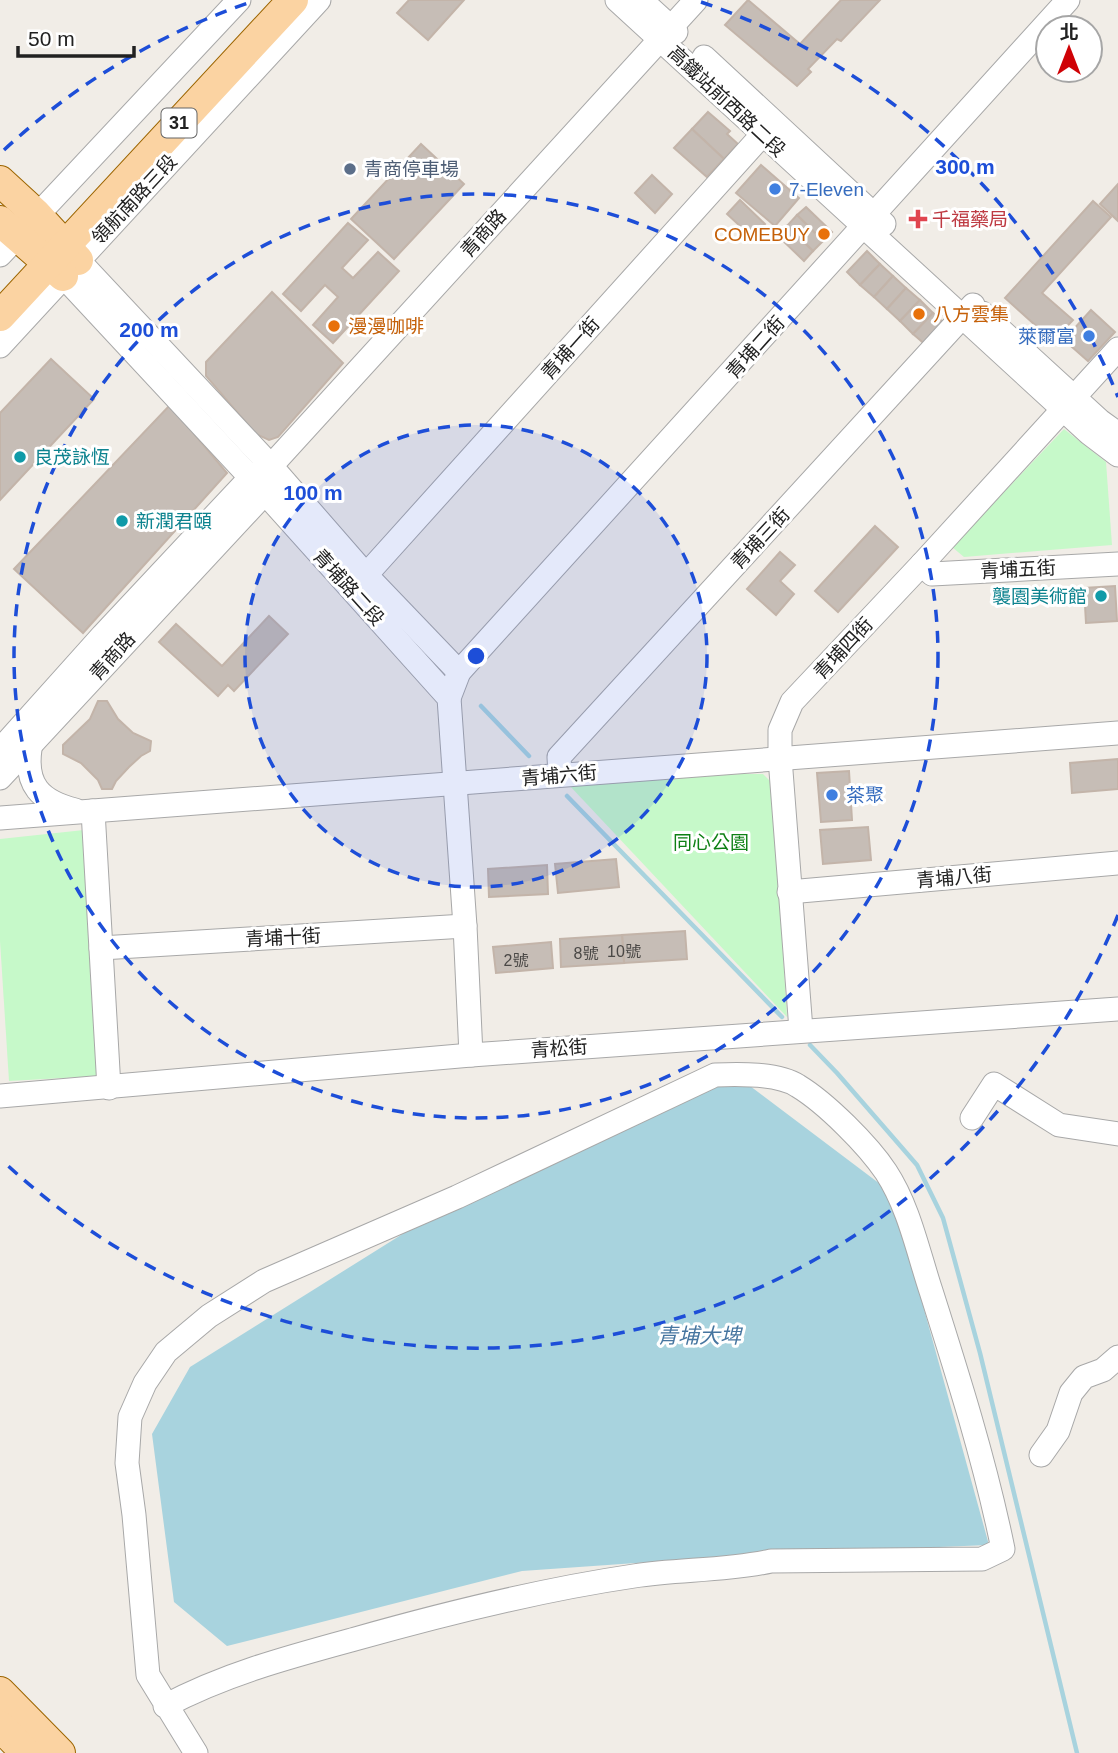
<svg xmlns="http://www.w3.org/2000/svg" width="1118" height="1753" font-family="Helvetica,'Noto Sans TC',sans-serif">
	<style>
		.park { fill: #c6f9c9 }
		.water { fill: #a8d3de }
		.lines { fill: none; stroke-linecap: round; stroke-linejoin: round }
		.stream { stroke: #a8d3de; stroke-width: 4.5 }
		.building { fill: #c6bdb6; stroke: #c3b4a9; stroke-width: 2 }
		.minor-casing { stroke: #a8a8a8; stroke-width: 25 }
		.major-casing { stroke: #9c6501; stroke-width: 32 }
		.minor { stroke: #fff; stroke-width: 23 }
		.major { stroke: #fbd3a2; stroke-width: 30 }
		.ring { fill: none; stroke: #1d4ed8; stroke-width: 3.5; stroke-dasharray: 12 9 }
		.service-dot { fill: #5c6f8a; stroke: #fff; stroke-width: 2.5 }
		.shop-dot { fill: #3f7fe0; stroke: #fff; stroke-width: 2.5 }
		.health-dot { fill: #e0444e; stroke: #fff; stroke-width: 2.5 }
		.food-dot { fill: #e8710a; stroke: #fff; stroke-width: 2.5 }
		.culture-dot { fill: #0f9aa8; stroke: #fff; stroke-width: 2.5 }
		.labels { text-anchor: middle; stroke-width: 6; stroke-linejoin: round; paint-order: stroke }
		.number-label { font-size: 16px; fill: #4a4846 }
		.shield { fill: #fff; stroke: #646464; stroke-width: 2 }
		.shield-label { font-size: 18px; font-weight: bold; fill: #212121 }
		.street-label { font-size: 19px; fill: #212121; stroke: #fff }
		.service-label { font-size: 19px; fill: #4e5e75; stroke: #fff; text-anchor: start }
		.shop-label { font-size: 19px; fill: #366cbe; stroke: #fff; text-anchor: start }
		.health-label { font-size: 19px; fill: #be3a42; stroke: #fff; text-anchor: start }
		.food-label { font-size: 19px; fill: #c56008; stroke: #fff; text-anchor: start }
		.culture-label { font-size: 19px; fill: #0d838f; stroke: #fff; text-anchor: start }
		.park-label { font-size: 19px; fill: #0d8014; stroke: #fff }
		.water-label { font-size: 21px; font-style: italic; fill: #4776a0; stroke: #fff }
		.centre { fill: #1d4ed8; stroke: #fff; stroke-width: 3.5 }
		.ring-label { font-size: 21px; text-anchor: middle; font-weight: bold; fill: #1d4ed8; stroke: #fff; stroke-width: 6; stroke-linejoin: round; paint-order: stroke }
	</style>
	<rect width="100%" height="100%" fill="#f1ede7"/>
	<g class="park">
		<polygon points="1064,429 1106,462 1112,545 964,557 952,547"/>
		<polygon points="741,774 763,774 772,783 787,1017 569,785"/>
		<polygon points="84,830 99,1076 9,1081 0,941 0,839"/>
	</g>
	<polygon class="water" points="734,1074 892,1193 989,1545 764,1554 522,1571 227,1646 174,1602 152,1434 190,1367 433,1215"/>
	<g class="lines">
		<g class="stream">
			<polyline points="481,706 529,756"/>
			<polyline points="567,796 782,1017"/>
			<polyline points="810,1045 837,1073 917,1165 943,1218 980,1353 1077,1753"/>
		</g>
	</g>
	<g class="building">
		<polygon points="409,0 464,0 428,40 397,13"/>
		<polygon points="748,0 800,44 841,0 880,0 841,41 837,39 808,69 811,72 797,86 725,25"/>
		<polygon points="708,112 730,131 727,134 738,144 724,159 692,129"/>
		<polygon points="692,129 724,159 707,177 674,148"/>
		<polygon points="421,144 464,184 394,259 351,219"/>
		<polygon points="761,165 799,198 775,226 736,193"/>
		<polygon points="652,175 672,194 655,213 635,193"/>
		<polygon points="1118,184 1118,221 1100,204"/>
		<polygon points="740,200 765,224 752,237 727,214"/>
		<polygon points="1093,201 1111,217 1042,293 1073,320 1053,341 1005,298"/>
		<polygon points="806,207 832,232 823,241 797,215"/>
		<polygon points="797,215 823,241 813,251 787,226"/>
		<polygon points="348,223 368,240 342,268 353,278 378,252 399,271 333,343 313,325 338,297 325,285 301,311 283,294"/>
		<polygon points="787,226 813,251 804,261 778,236"/>
		<polygon points="867,251 880,264 860,285 847,272"/>
		<polygon points="880,264 893,276 874,297 860,285"/>
		<polygon points="893,276 906,288 887,309 874,297"/>
		<polygon points="906,288 920,300 900,321 887,309"/>
		<polygon points="272,292 343,363 278,437 269,440 256,434 206,376 206,362"/>
		<polygon points="920,300 933,313 913,334 900,321"/>
		<polygon points="1091,310 1115,332 1088,361 1064,340"/>
		<polygon points="933,313 946,325 927,346 913,334"/>
		<polygon points="51,359 94,399 0,500 0,413"/>
		<polygon points="170,405 227,473 83,633 14,569"/>
		<polygon points="875,526 898,547 838,612 815,591"/>
		<polygon points="780,552 795,565 780,581 794,594 776,615 747,589"/>
		<polygon points="1115,586 1117,621 1086,623 1084,588"/>
		<polygon points="269,616 288,634 234,691 228,685 218,696 159,642 176,624 222,666"/>
		<polygon points="98,701 107,701 118,719 133,733 151,741 150,751 141,756 129,767 116,781 112,789 102,789 98,780 81,763 63,754 63,745 90,719"/>
		<polygon points="1118,759 1118,789 1072,793 1070,763"/>
		<polygon points="849,771 852,820 821,822 817,773"/>
		<polygon points="868,827 871,860 823,864 820,830"/>
		<polygon points="616,859 619,887 558,893 555,864"/>
		<polygon points="547,865 548,894 489,897 488,869"/>
		<polygon points="685,931 687,959 624,963 622,935"/>
		<polygon points="622,935 624,963 561,967 560,939"/>
		<polygon points="551,942 553,968 496,973 493,947"/>
	</g>
	<g class="lines">
		<g class="minor-casing">
			<g id="minor">
				<polyline points="617,0 1089,433 1118,455"/>
				<polyline points="641,0 676,32"/>
				<polyline points="704,57 884,224"/>
				<polyline points="0,255 239,0"/>
				<polyline points="78,260 271,466 366,575 459,672"/>
				<polyline points="63,276 265,493 449,698 465,926 471,1055"/>
				<polyline points="982,313 1100,421 1118,434"/>
				<polyline points="0,346 319,0"/>
				<polyline points="922,564 932,574 1118,564"/>
				<polyline points="366,575 772,124"/>
				<polyline points="449,698 459,672 1068,0"/>
				<path d="M30 749C25 785 40 801 75 810"/>
				<polyline points="0,750 103,635 250,478 271,466 696,0"/>
				<polyline points="560,775 559,757 973,305"/>
				<polyline points="0,778 265,493 268,480"/>
				<polyline points="93,811 109,1088"/>
				<polyline points="0,818 1118,733"/>
				<polyline points="789,892 1118,863"/>
				<polyline points="101,948 465,926"/>
				<polyline points="801,1030 780,758 780,730 792,702 922,564 1118,349"/>
				<polyline points="0,1096 471,1055 1118,1009"/>
				<polyline points="972,1118 994,1084 1059,1125 1118,1134"/>
				<polyline points="1041,1455 1058,1431 1071,1393 1084,1377 1103,1370 1118,1357"/>
				<path d="M165 1706C225 1674 289 1657 355 1639 447 1613 539 1590 634 1576 679 1569 725 1571 771 1561L982 1559 1003 1549C985 1461 958 1376 931 1291 918 1252 909 1207 886 1172 868 1145 826 1103 798 1086 778 1073 739 1074 715 1075L457 1197 264 1281 209 1316 166 1352 145 1383 130 1417 127 1463 134 1515 148 1675 196 1753"/>
			</g>
		</g>
		<g class="major-casing">
			<g id="major">
				<polyline points="0,181 36,214 78,260"/>
				<polyline points="0,221 63,276"/>
				<polyline points="0,316 293,0"/>
				<polyline points="0,1692 60,1753"/>
				<polyline points="0,1726 26,1753"/>
			</g>
		</g>
		<use href="#minor" class="minor"/>
		<use href="#major" class="major"/>
	</g>
	<circle cx="476" cy="656" r="231" fill="#1d4ed8" fill-opacity=".12"/>
	<g class="ring">
		<circle cx="476" cy="656" r="231"/>
		<circle cx="476" cy="656" r="462"/>
		<path d="M1118 915A692 692 0 0 1 4 1162M4 150A692 692 0 0 1 251 2M701 2A692 692 0 0 1 1118 397"/>
	</g>
	<circle class="service-dot" cx="350" cy="169" r="7"/>
	<g class="shop-dot">
		<circle cx="775" cy="189" r="7"/>
		<circle cx="1089" cy="336" r="7"/>
		<circle cx="832" cy="795" r="7"/>
	</g>
	<path class="health-dot" d="M914.5 208.5h7v7h7v7h-7v7h-7v-7h-7v-7h7z"/>
	<g class="food-dot">
		<circle cx="824" cy="234" r="7"/>
		<circle cx="919" cy="314" r="7"/>
		<circle cx="334" cy="326" r="7"/>
	</g>
	<g class="culture-dot">
		<circle cx="20" cy="457" r="7"/>
		<circle cx="122" cy="521" r="7"/>
		<circle cx="1101" cy="596" r="7"/>
	</g>
	<g class="labels">
		<g class="number-label">
			<text x="624" y="957">10號</text>
			<text x="586" y="959">8號</text>
			<text x="516" y="966">2號</text>
		</g>
		<rect class="shield" x="161.5" y="108.5" width="35" height="29" rx="5"/>
		<g class="shield-label">
			<text x="179" y="129">31</text>
		</g>
		<g class="street-label">
			<text transform="translate(727 101) rotate(43)" y="7">高鐵站前西路二段</text>
			<text transform="translate(134 199) rotate(-47)" y="7">領航南路三段</text>
			<text transform="translate(483 233) rotate(-48)" y="7">青商路</text>
			<text transform="translate(755 347) rotate(-48)" y="7">青埔二街</text>
			<text transform="translate(570 348) rotate(-48)" y="7">青埔一街</text>
			<text transform="translate(760 538) rotate(-47)" y="7">青埔三街</text>
			<text transform="translate(1018 569) rotate(-3)" y="7">青埔五街</text>
			<text transform="translate(349 587) rotate(48)" y="7">青埔路二段</text>
			<text transform="translate(843 648) rotate(-47)" y="7">青埔四街</text>
			<text transform="translate(112 656) rotate(-48)" y="7">青商路</text>
			<text transform="translate(559 775) rotate(-5)" y="7">青埔六街</text>
			<text transform="translate(954 877) rotate(-5)" y="7">青埔八街</text>
			<text transform="translate(283 937) rotate(-3)" y="7">青埔十街</text>
			<text transform="translate(559 1048) rotate(-4)" y="7">青松街</text>
		</g>
		<g class="service-label">
			<text x="364" y="176">青商停車場</text>
		</g>
		<g class="shop-label">
			<text x="789" y="196">7-Eleven</text>
			<text x="1075" y="343" text-anchor="end">萊爾富</text>
			<text x="846" y="802">茶聚</text>
		</g>
		<g class="health-label">
			<text x="932" y="226">千福藥局</text>
		</g>
		<g class="food-label">
			<text x="810" y="241" text-anchor="end">COMEBUY</text>
			<text x="933" y="321">八方雲集</text>
			<text x="348" y="333">漫漫咖啡</text>
		</g>
		<g class="culture-label">
			<text x="34" y="464">良茂詠恆</text>
			<text x="136" y="528">新潤君頤</text>
			<text x="1087" y="603" text-anchor="end">襲園美術館</text>
		</g>
		<g class="park-label">
			<text x="711" y="849">同心公園</text>
		</g>
		<g class="water-label">
			<text x="699" y="1343">青埔大埤</text>
		</g>
	</g>
	<circle cx="476" cy="656" r="10" class="centre"/>
	<g class="ring-label">
		<text x="965" y="174">300 m</text>
		<text x="149" y="337">200 m</text>
		<text x="313" y="500">100 m</text>
	</g>
	<g transform="translate(1069 49)"><circle r="33" fill="#ffffff" stroke="#a6a6a6" stroke-width="2"/>
	<path d="M0-5L12 26L0 18L-12 26Z" fill="#cf0206"/>
	<text y="-10" font-size="19" font-weight="bold" text-anchor="middle" fill="#212121">北</text>
	</g>
	<path d="M18 46v10h116v-10" fill="none" stroke="#212121" stroke-width="3.5"/>
	<text x="28" y="46" font-size="21" fill="#212121" stroke="#ffffff" stroke-width="5" paint-order="stroke">50 m</text>
</svg>
